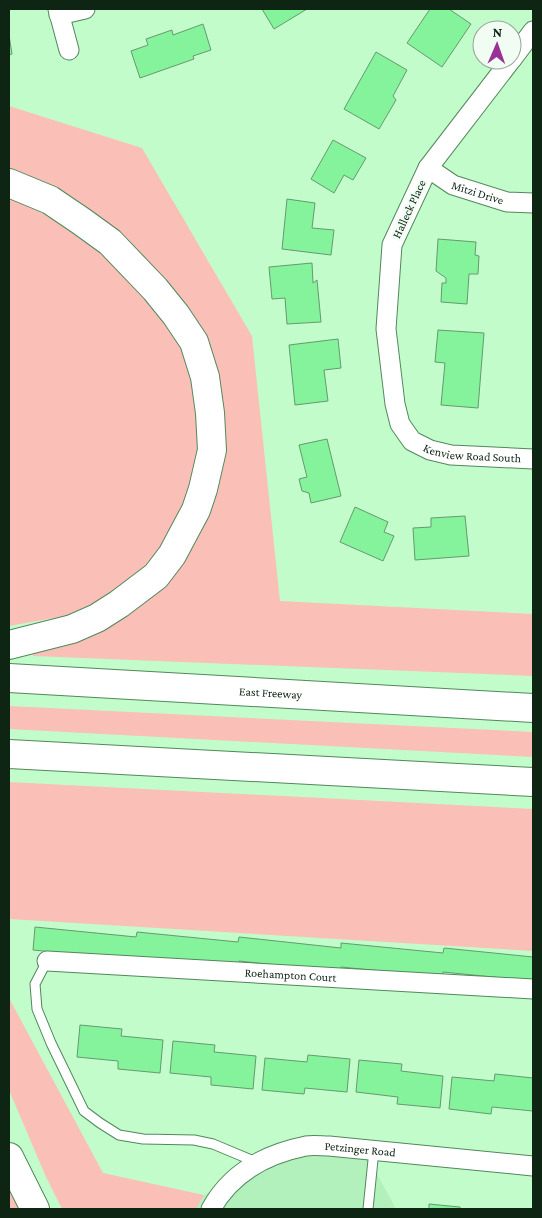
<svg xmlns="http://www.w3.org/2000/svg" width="542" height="1218" font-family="'Crimson Pro',serif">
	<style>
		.built { fill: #b2f1bb }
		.green { fill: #fac0b7 }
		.building { fill: #85f39b; stroke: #659a6e }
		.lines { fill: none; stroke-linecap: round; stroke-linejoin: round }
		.service-casing { stroke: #52875c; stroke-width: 11 }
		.minor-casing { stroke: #52875c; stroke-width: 21 }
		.trunk-casing { stroke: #52875c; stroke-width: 30 }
		.motorway-casing { stroke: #52875c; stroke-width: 30 }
		.service { stroke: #fff; stroke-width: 9 }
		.minor { stroke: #fff; stroke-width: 19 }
		.trunk { stroke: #fff; stroke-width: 28 }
		.motorway { stroke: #fff; stroke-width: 28 }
		.labels { text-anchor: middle; stroke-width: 4.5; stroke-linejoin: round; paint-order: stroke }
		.street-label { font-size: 12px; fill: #0f2514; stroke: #f1fcf2 }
	</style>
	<rect width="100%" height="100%" fill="#c3fccb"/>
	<polygon class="built" points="363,1148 396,1209 196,1209 204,1195 266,1156"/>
	<g class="green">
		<polygon points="9,106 142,148 252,336 280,601 533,614 533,676 33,656 34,649 136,605 223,457 225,431 221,400 200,330 184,302 165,278 122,238 9,171"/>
		<polygon points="9,197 16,199 49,217 101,253 133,282 162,315 180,343 198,399 200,455 179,521 157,554 124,585 92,604 65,616 9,626"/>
		<polygon points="9,706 533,732 533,757 9,729"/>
		<polygon points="9,782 533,809 533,951 9,919"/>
		<polygon points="9,998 103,1173 204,1195 196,1209 62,1209 46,1177 9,1090"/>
		<polygon points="9,1186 20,1209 9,1209"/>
	</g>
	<g class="building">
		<polygon points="262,9 307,9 274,29"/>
		<polygon points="430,9 449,9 471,24 442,67 407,43"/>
		<polygon points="203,24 211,50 193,56 194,59 140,78 131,51 148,45 146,39 172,30 173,35"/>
		<polygon points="9,35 12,54 9,55"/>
		<polygon points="376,52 407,70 393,96 396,100 379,129 344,109"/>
		<polygon points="333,140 366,158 353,180 344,175 334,193 311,179"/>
		<polygon points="287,199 315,203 312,228 334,230 331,255 282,249"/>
		<polygon points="438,239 476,242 475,255 479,256 478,274 469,274 467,304 441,302 442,283 446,283 446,278 436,271"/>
		<polygon points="312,263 313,283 317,280 321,322 287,324 285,298 272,299 269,267"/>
		<polygon points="438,330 484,333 478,408 441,405 445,363 435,362"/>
		<polygon points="338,339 341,368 324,370 328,401 295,405 289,345"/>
		<polygon points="327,439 341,496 311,503 309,493 302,491 299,479 307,477 299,445"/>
		<polygon points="355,507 388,522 384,532 394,536 383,561 340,542"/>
		<polygon points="465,516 469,556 415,560 413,528 431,527 431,518"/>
		<polygon points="35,927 136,937 137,932 238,942 239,937 341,948 341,943 443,953 444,948 533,957 533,981 443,972 443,977 341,967 341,972 239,961 239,967 137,957 137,960 33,950"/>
		<polygon points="80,1025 122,1029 121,1036 163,1040 160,1073 118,1069 118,1061 77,1057"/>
		<polygon points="173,1041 215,1045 214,1052 256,1056 253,1089 211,1085 211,1077 170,1073"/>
		<polygon points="308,1055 350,1059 347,1092 305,1088 304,1094 262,1090 265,1058 307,1062"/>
		<polygon points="359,1060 402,1064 401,1071 443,1076 440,1108 397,1104 398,1097 356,1092"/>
		<polygon points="495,1074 533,1078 533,1111 492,1107 491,1114 449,1109 452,1077 494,1081"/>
		<polygon points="429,1204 460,1207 460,1209 429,1209"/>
	</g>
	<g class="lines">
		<g class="service-casing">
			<g id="service">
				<polyline points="47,961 35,984 37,1009 51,1043 84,1111 100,1123 119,1135 143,1139 194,1140 213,1144 256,1162"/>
				<polyline points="368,1209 374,1150"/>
			</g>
		</g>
		<g class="minor-casing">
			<g id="minor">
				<polyline points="58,9 69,50"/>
				<polyline points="59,15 85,9"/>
				<polyline points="512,59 533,31"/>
				<path id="s1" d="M511 60 428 168 398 232 392 245 386 329 395 404 400 424 412 441 430 450 451 455 533 459"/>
				<path id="s2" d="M428 168 453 185 507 202 533 203"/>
				<path id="s3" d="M47 961 533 989"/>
				<path id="s4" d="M211 1209C231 1173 266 1154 306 1146 313 1145 322 1146 329 1146L533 1166"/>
			</g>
		</g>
		<g class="trunk-casing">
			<polyline id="trunk" points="9,1157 35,1209"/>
		</g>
		<g class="motorway-casing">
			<g id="motorway">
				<polyline points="9,183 50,200 81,221 110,242 155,289 176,315 194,342 205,377 210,413 212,450 203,489 196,510 172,555 156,576 119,604 97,618 72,629 9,645"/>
				<path id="s5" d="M9 678 533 708"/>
				<polyline points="9,754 533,782"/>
			</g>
		</g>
		<use href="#service" class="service"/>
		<use href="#minor" class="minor"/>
		<use href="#trunk" class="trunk"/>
		<use href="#motorway" class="motorway"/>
	</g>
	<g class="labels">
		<g class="street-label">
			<text dy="4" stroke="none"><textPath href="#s2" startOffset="56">Mitzi Drive</textPath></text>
			<text transform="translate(409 209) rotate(-65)" y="4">Halleck Place</text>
			<text dy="4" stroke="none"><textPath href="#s1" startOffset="485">Kenview Road South</textPath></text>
			<text dy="4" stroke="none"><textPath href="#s5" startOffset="262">East Freeway</textPath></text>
			<text dy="4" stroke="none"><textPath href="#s3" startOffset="244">Roehampton Court</textPath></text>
			<text dy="4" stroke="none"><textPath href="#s4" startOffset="172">Petzinger Road</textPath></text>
		</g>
	</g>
	<rect width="542" height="1218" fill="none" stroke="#0f2514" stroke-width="20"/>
	<g transform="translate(497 45) rotate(2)"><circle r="24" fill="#f1fcf2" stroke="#97a699"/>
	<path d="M0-4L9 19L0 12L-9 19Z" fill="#993296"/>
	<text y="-8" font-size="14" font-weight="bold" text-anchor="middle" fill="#0f2514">N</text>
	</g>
</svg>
